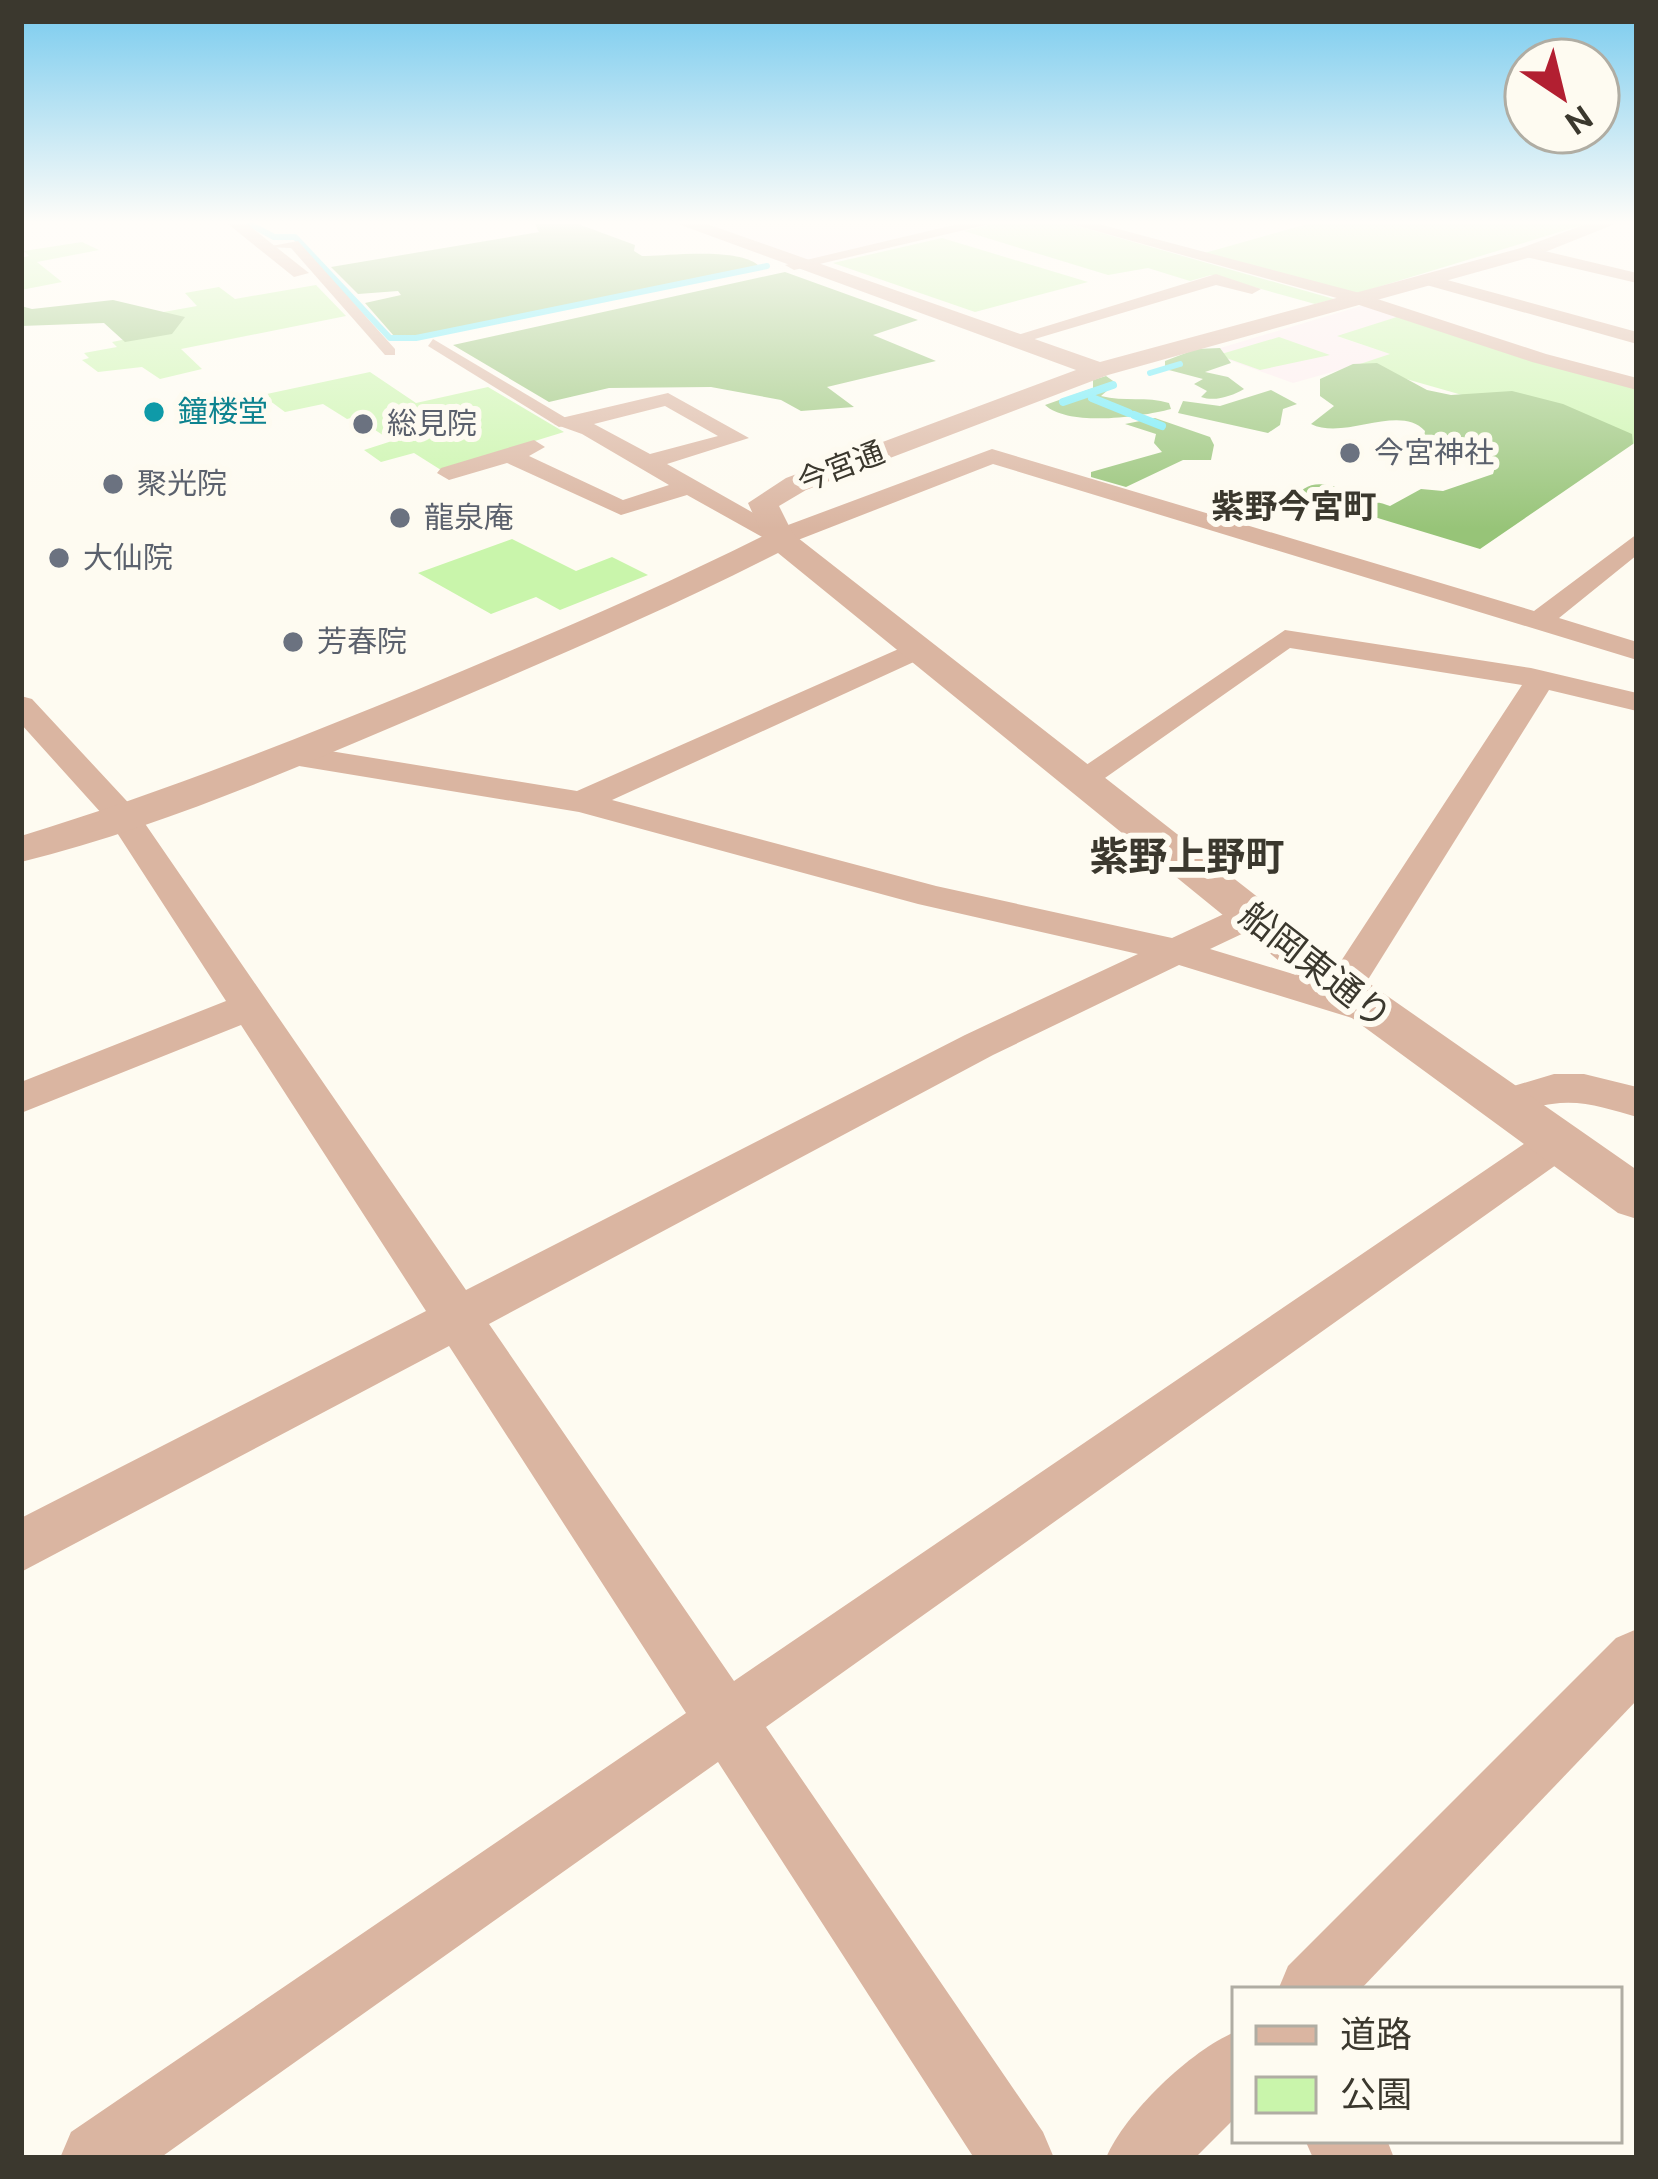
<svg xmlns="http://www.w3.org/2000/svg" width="1658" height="2179" font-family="Ubuntu,'Noto Sans JP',sans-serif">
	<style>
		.education { fill: #fdecef }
		.green { fill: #c9f5ab }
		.forest { fill: #97c478 }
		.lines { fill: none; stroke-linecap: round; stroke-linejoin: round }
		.stream-far1 { stroke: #6bebf8; stroke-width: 6 }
		.stream { stroke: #6bebf8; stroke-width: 8 }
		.pedestrian { fill: #dab5a1; fill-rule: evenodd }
		.minor { fill: #dab5a1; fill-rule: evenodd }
		.tertiary { fill: #dab5a1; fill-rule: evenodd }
		.culture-dot { fill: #0f9aa8; stroke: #fefbf1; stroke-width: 4.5 }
		.worship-dot { fill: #6b7280; stroke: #fefbf1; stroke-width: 4.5 }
		.labels { text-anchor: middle; stroke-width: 12; stroke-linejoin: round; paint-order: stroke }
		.far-culture-label { font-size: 30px; fill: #0d838f; stroke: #fefbf1; text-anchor: start }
		.far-worship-label { font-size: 30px; fill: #5b616d; stroke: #fefbf1; text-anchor: start }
		.far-street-label { font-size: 30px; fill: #3b382e; stroke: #fefbf1 }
		.far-neighbourhood-label { font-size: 33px; font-weight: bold; fill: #3b382e; stroke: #fefbf1 }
		.street-label { font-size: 36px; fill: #3b382e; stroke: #fefbf1 }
		.neighbourhood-label { font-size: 39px; font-weight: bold; fill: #3b382e; stroke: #fefbf1 }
	</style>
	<rect width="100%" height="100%" fill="#fefbf1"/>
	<g class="education">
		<polygon points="702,224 971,224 805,261"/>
		<polygon points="1364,305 1403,315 1339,337 1393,355 1293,383 1207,352"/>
	</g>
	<g class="green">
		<polygon points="993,224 1070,224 1334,299 1315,304 1211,275 1190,281 1148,268 1108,275 964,231"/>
		<polygon points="1307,224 1586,224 1355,294 1201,254"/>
		<polygon points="942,238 1088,282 975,312 833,263"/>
		<polygon points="82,242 99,250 37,262 62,282 21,290 21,258 29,256 24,251"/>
		<polygon points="316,285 346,316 181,349 202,369 160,379 142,367 98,372 82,360 89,358 84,353 117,347 112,342 152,334 158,313 197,306 185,293 219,287 235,299"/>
		<polygon points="1403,315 1637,387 1637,442 1633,444 1357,365 1390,354 1337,336"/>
		<polygon points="1279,337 1330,355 1260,370 1218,355"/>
		<polygon points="370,372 416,403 488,387 564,432 441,470 414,453 381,462 364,450 392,441 355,417 347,419 323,404 285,412 262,395"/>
		<polygon points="512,539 576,571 612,557 648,575 560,610 536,597 491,614 418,573"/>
	</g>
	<g class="forest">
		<path d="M535 224H578L635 245 634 251 642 256C669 256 740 247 759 266L415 337 394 336 365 303 401 295 398 291 358 294 331 267 539 232Z"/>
		<polygon points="785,272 918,320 873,335 936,361 827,387 854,407 801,411 781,400 711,387 609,388 549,402 453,345"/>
		<polygon points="113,300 185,317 172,334 125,342 104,323 21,326 21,306 32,309"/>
		<path d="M1220 348 1231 363 1205 372 1228 377 1244 389C1232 396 1215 402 1201 397L1207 391 1194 384 1203 379 1165 369V361L1196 349Z"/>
		<path d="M1377 363 1427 390 1451 395 1512 391 1563 404 1632 434 1633 444 1480 549 1348 509 1325 517 1290 502C1304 485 1315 480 1338 488L1336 496C1355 503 1370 498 1390 506L1421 489 1443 491 1493 474 1496 464 1485 463 1484 457 1450 449 1433 452 1423 442 1425 431C1399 403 1345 441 1311 424L1334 406 1320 396V379L1353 364Z"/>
		<path d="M1106 376 1116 383 1101 396C1124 402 1147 396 1169 403L1171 409C1141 417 1069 427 1045 405L1093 388V380Z"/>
		<polygon points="1271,390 1297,404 1283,409 1280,425 1268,433 1178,413 1183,401 1220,406"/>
		<polygon points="1155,418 1210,437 1214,445 1211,460 1183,460 1126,487 1091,477 1091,472 1162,452 1154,443 1156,434 1125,424"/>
	</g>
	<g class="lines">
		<g class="stream-far1">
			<polyline points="250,224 274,237 295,237 390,338 416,338 767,266"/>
			<polyline points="1150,373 1180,364"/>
		</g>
		<g class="stream">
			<polyline points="1092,398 1129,413"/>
			<polyline points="1063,402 1113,385"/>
			<polyline points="1134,415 1162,426"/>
		</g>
		<g class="pedestrian">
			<polygon points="298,241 395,349 395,355 385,355 291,248 266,247"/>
			<polygon points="433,339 571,421 573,424 559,427 428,346"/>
		</g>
		<g class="minor">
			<polygon points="228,224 247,224 309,273 294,277"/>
			<polygon points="958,224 990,224 794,270 785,265"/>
			<polygon points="1071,224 1099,224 1356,292 1546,354 1637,378 1637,390 1532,362 1344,300"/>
			<polygon points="1528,247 1637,273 1637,283 1522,256 1520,252"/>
			<polygon points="1216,274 1261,289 1252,294 1216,285 1018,344 1001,340"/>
			<polygon points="1429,275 1637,332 1637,344 1423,284 1423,276"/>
			<path d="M668 393 749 438 667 464 780 528 992 449 1534 611 1637 534V555L1559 618 1637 642V660L993 464 780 547 687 495 621 515 507 463 449 480 437 473 441 468 534 440 545 447 529 456 623 500 669 485 582 434 554 424 557 419ZM665 406 718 436 650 454 594 424Z"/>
			<polygon points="1285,630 1531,668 1637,693 1637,711 1549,690 1359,994 1389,1003 1395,1012 1389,1021 1375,1025 1179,965 993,1055 489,1324 734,1681 1540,1133 1555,1128 1570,1133 1577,1144 1570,1155 766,1727 1043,2132 1054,2158 974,2158 718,1762 160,2158 60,2158 71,2132 686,1713 449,1346 21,1572 21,1518 426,1311 241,1025 21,1113 21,1082 226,1001 112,825 21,724 21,696 32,699 137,812 466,1290 965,1035 1138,954 918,904 579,812 293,765 277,755 282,748 293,745 577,791 919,640 933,649 929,655 612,800 936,886 1172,938 1239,907 1265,907 1270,915 1265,923 1210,949 1326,984 1522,685 1290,648 1095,785 1083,788 1067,778"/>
			<path d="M1554 1074H1584L1637 1087V1117C1609 1109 1581 1099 1552 1104 1527 1107 1512 1123 1487 1116L1481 1105 1487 1094Z"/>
			<polygon points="1637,1629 1637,1700 1360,1990 1278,1990 1288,1966 1616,1638"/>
			<path d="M1235 2032V2118L1195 2158H1106C1124 2114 1191 2050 1235 2032Z"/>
			<polygon points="1305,2140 1387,2140 1394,2158 1313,2158"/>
		</g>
		<path class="tertiary" d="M678 224H707L1100 362 1521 248 1586 224H1615L1535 256 1108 375 806 490 779 506 793 534 1360 977 1637 1170V1219L1618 1213 1326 999 778 553C660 613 539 664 418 716 289 771 157 828 21 862V836C155 795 284 744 414 691 532 642 649 593 763 536L748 503 786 478 1076 370Z"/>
	</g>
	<linearGradient id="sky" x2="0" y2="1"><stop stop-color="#76caee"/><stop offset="0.42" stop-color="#fffdf9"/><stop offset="1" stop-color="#fffdf9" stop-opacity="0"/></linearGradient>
	<rect width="1658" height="529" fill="url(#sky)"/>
	<circle class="culture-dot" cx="154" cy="412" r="12"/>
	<g class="worship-dot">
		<circle cx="363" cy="424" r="12"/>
		<circle cx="1350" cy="453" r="12"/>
		<circle cx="113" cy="484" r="12"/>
		<circle cx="400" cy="518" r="12"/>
		<circle cx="59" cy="558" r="12"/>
		<circle cx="293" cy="642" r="12"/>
	</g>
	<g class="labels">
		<g class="far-culture-label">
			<text x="178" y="422">鐘楼堂</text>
		</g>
		<g class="far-worship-label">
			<text x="387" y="434">総見院</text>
			<text x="1374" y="463">今宮神社</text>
			<text x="137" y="494">聚光院</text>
			<text x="424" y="528">龍泉庵</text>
			<text x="83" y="568">大仙院</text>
			<text x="317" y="652">芳春院</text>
		</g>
		<g class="far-street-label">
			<text transform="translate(841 467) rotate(-21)" y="10">今宮通</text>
		</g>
		<g class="far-neighbourhood-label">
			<text x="1294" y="518">紫野今宮町</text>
		</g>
		<g class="street-label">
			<text transform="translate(1316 965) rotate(38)" y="13">船岡東通り</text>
		</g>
		<g class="neighbourhood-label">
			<text x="1187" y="870">紫野上野町</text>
		</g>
	</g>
	<rect width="1658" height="2179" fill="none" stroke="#3b382e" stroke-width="48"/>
	<rect x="1232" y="1987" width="390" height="156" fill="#fefbf1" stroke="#b0ada3" stroke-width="3"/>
	<rect x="1256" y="2026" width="60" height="18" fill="#dab5a1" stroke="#b0ada3" stroke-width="3"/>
	<text x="1340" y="2047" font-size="36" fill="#3b382e">道路</text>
	<rect x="1256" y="2077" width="60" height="36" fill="#c9f5ab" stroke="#b0ada3" stroke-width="3"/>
	<text x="1340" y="2107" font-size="36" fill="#3b382e">公園</text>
	<g transform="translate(1562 96) rotate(145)"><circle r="57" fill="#fefbf1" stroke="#b0ada3" stroke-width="3"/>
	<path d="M0-9L21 45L0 30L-21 45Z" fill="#b21f31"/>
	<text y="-18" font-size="33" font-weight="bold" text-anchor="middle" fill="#3b382e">N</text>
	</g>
</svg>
